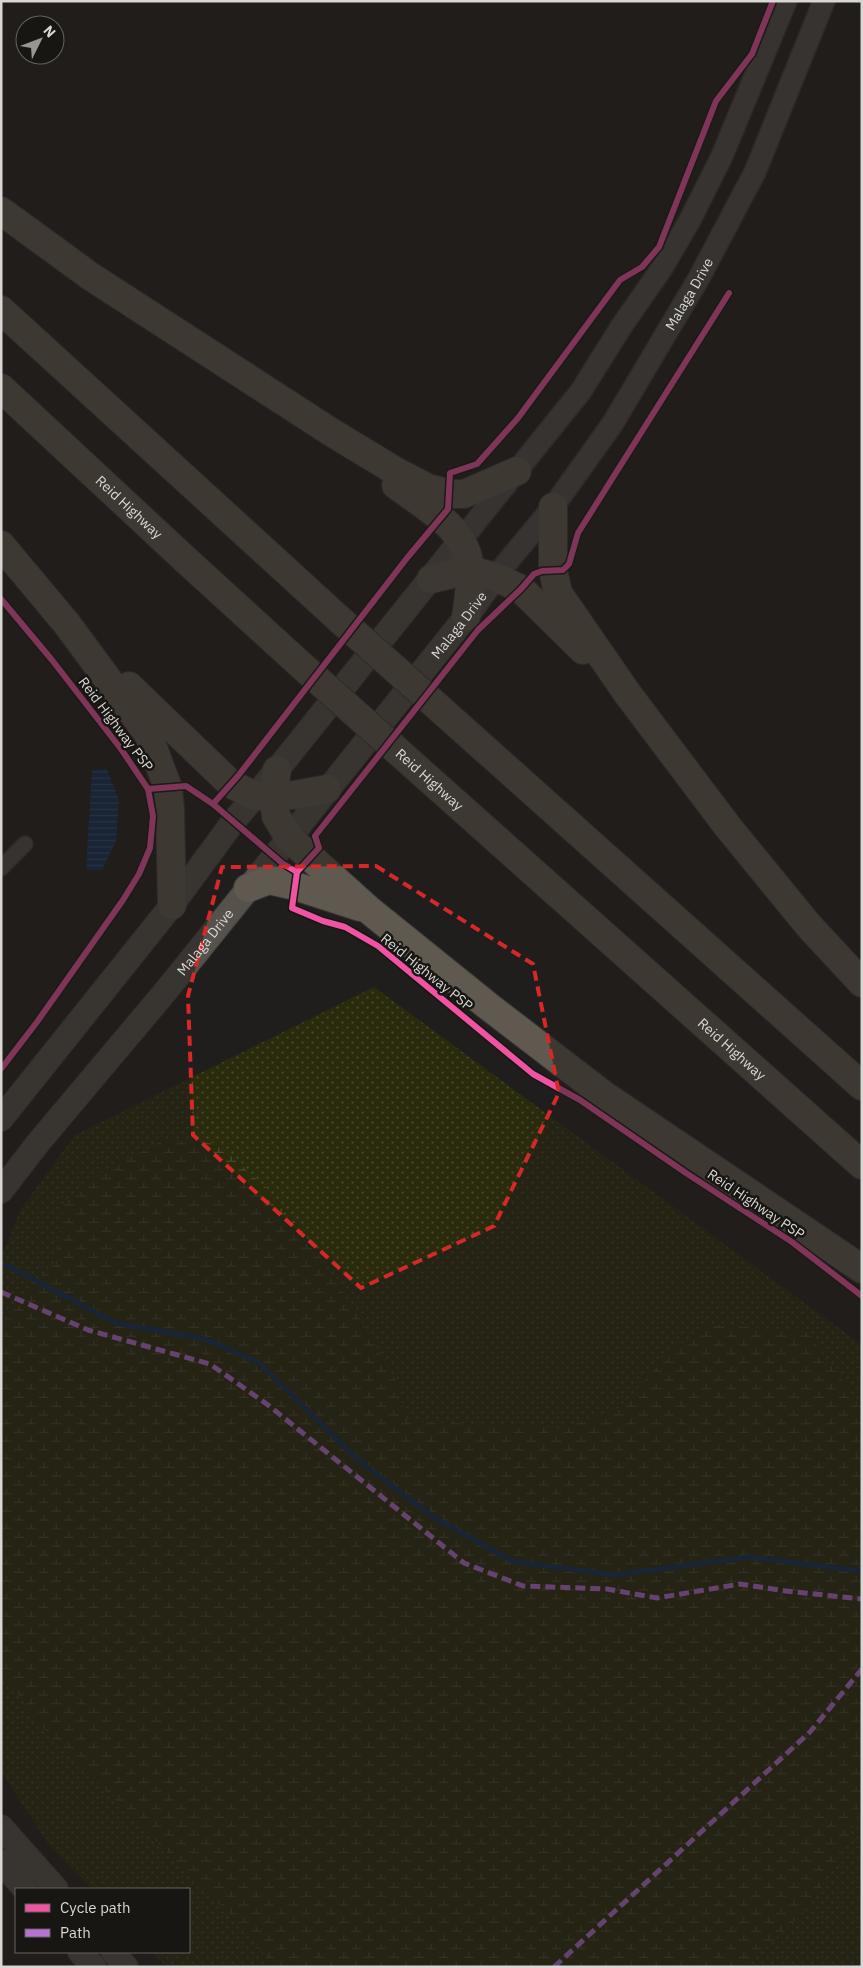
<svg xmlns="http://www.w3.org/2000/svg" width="863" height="1968" font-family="'IBM Plex Sans',sans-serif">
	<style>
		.grass { fill: url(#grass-dots) }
		.wetland { fill: url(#wetland-marsh) }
		.water { fill: url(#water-rules) }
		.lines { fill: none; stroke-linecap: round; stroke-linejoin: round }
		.stream { stroke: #102f56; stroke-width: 5 }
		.street-casing { stroke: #3a3937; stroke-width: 18 }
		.secondary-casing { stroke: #3a3937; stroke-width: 24 }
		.primary-casing { stroke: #3a3937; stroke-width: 26 }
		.highway-casing { stroke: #3a3937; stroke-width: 30 }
		.street { stroke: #504f4d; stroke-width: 15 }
		.secondary { stroke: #504f4d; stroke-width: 21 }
		.primary { stroke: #56524b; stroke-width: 24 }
		.highway { stroke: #5f594f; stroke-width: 28 }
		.highway-bridge-casing { stroke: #3a3937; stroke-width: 30; stroke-linecap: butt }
		.highway-bridge { stroke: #5f594f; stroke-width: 28 }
		.quiet { stroke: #b673d3; stroke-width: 5; stroke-dasharray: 10 5; stroke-linecap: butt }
		.cycleway-casing { stroke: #171612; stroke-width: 9 }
		.cycleway { stroke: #f153a3; stroke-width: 6 }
		.marked { fill: none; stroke: #d62828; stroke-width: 4; stroke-dasharray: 10 6; stroke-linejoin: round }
		.labels { text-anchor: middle; stroke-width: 5; stroke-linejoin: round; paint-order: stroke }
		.street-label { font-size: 14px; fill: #d8d7d4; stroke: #171612 }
	</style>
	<defs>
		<pattern id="grass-dots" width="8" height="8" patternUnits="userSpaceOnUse" patternTransform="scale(1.25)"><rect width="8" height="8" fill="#2a2b0c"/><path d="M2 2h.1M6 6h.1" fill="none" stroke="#48492e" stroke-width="1.8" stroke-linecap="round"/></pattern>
		<pattern id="wetland-marsh" width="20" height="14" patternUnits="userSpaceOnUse" patternTransform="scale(1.25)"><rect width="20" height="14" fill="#2a2b0c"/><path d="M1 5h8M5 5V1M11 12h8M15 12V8" fill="none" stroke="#48492e"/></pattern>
		<pattern id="water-rules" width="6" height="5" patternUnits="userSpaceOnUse" patternTransform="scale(1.25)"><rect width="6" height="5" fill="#102f56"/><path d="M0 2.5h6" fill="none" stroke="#324c6d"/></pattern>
	</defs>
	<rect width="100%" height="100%" fill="#201e1c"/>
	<polygon class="grass" points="374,987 862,1345 862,1967 166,1967 152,1952 189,1952 189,1889 92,1889 48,1844 1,1771 1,1256 22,1207 75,1135"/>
	<polygon class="wetland" points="164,1140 217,1143 264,1186 304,1233 361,1320 396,1381 408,1421 562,1428 620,1408 670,1352 709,1324 807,1332 862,1407 862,1796 850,1836 809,1908 745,1967 274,1967 243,1928 36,1721 1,1670 1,1324 16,1302 56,1261 64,1202 107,1169"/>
	<polygon class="water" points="107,769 119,800 116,841 102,870 86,870 92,770"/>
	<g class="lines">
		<polyline class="stream" points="6,1265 116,1323 205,1339 258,1362 358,1460 435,1518 512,1561 613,1575 749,1557 862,1571"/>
		<g class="street-casing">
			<polyline id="street" points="1,868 25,844"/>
		</g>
		<g class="secondary-casing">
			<g id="secondary">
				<polyline points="462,539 581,391 621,327 662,268 690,220 722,156 786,1"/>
				<path id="s1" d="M495 577 553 507 613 423 699 278 755 172 824 1"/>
			</g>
		</g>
		<g class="primary-casing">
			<g id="primary">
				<polyline points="1,1119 172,905 233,822 277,770 462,539"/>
				<path id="s2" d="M1 1191 38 1143 165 992 289 838 466 617 495 577"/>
				<polyline points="1,1827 56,1889"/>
				<polyline points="1,1862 25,1889"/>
				<polyline points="80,1952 94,1967"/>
				<polyline points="113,1952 126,1967"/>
			</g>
		</g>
		<g class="highway-casing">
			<g id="highway">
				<polyline points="1,211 90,276 331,432 397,472 428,488 450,494 464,494 517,471"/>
				<polyline points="1,310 339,619"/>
				<path id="s3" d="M1 388 188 562 302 666"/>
				<path d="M396 485C426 508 468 528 470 570 471 586 468 602 466 617"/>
				<polyline points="553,507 553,570 558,593 627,693 728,827 809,926 862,983"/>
				<polyline points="1,545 67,624 148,734 168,788 170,809 172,905"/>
				<polyline points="431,579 470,570 495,577 521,589 583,650"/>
				<polyline points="129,686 231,784 255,796 294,795 327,789"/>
				<polyline points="430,700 862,1086"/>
				<path id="s4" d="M393 747 862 1165"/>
				<polyline points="277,770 273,795 276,816 289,838 369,910 488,1006 604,1095 862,1269"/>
				<polyline points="248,888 269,880 295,886 360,907"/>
			</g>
		</g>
		<use href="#street" class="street"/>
		<use href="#secondary" class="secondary"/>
		<use href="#primary" class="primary"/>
		<use href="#highway" class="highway"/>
		<g class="highway-bridge-casing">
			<g id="highway-bridge">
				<polyline points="339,619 430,700"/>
				<polyline points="302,666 393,747"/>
			</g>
		</g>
		<use href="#highway-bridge" class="highway-bridge"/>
		<g class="quiet">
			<polyline points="1,1292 88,1330 210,1364 268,1405 464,1563 523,1586 607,1589 657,1598 740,1584 786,1591 862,1599"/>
			<polyline points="554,1967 810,1732 862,1669"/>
		</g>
		<g class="cycleway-casing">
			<g id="cycleway">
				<polyline points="1,599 52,660 121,749 148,789 153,816 150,848 139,874 123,900 37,1022 1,1069"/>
				<polyline points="148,789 186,786 213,804 282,863 297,872"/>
				<polyline points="213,804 238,776 407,558 448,509 450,473 477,464 518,418 620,280 642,267 659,247 716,101 752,54 773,1"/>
				<polyline points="297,872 319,848 315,836 478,630 521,589 534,574 542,571 563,570 569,564 578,533 729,293"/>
				<polyline points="297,872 292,908 323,921 345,927 378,946 533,1074 580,1100 686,1173 792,1242 862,1296"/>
			</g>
		</g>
		<use href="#cycleway" class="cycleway"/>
	</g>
	<path d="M0 0H863V1968H0ZM376 866 533 964 559 1093 494 1226 361 1288 193 1135 188 996 222 867Z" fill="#201e1c" fill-opacity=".55" fill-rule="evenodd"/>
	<path class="marked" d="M376 866 533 964 559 1093 494 1226 361 1288 193 1135 188 996 222 867Z"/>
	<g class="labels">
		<g class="street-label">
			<text dy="5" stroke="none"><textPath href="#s1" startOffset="344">Malaga Drive</textPath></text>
			<text dy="5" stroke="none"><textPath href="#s3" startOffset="175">Reid Highway</textPath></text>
			<text dy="5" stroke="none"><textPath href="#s2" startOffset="728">Malaga Drive</textPath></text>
			<text transform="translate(116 724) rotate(53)" y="5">Reid Highway PSP</text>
			<text dy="5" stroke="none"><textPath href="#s4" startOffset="49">Reid Highway</textPath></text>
			<text dy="5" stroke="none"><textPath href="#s2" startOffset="322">Malaga Drive</textPath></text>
			<text transform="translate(427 972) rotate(39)" y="5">Reid Highway PSP</text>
			<text dy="5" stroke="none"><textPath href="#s4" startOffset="454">Reid Highway</textPath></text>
			<text transform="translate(756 1204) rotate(34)" y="5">Reid Highway PSP</text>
		</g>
	</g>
	<rect width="863" height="1968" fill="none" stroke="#d8d7d4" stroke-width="5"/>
	<rect x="15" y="1888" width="175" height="65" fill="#171612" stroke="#646360"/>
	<rect x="25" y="1904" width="25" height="8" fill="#f153a3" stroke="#646360"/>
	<text x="60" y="1913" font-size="15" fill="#d8d7d4">Cycle path</text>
	<rect x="25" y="1929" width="25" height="8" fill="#b673d3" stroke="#646360"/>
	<text x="60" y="1938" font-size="15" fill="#d8d7d4">Path</text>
	<g transform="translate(40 40) rotate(48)"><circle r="24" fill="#171612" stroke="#646360"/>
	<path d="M0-4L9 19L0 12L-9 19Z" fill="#989694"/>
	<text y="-8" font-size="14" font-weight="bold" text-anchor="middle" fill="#d8d7d4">N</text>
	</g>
</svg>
